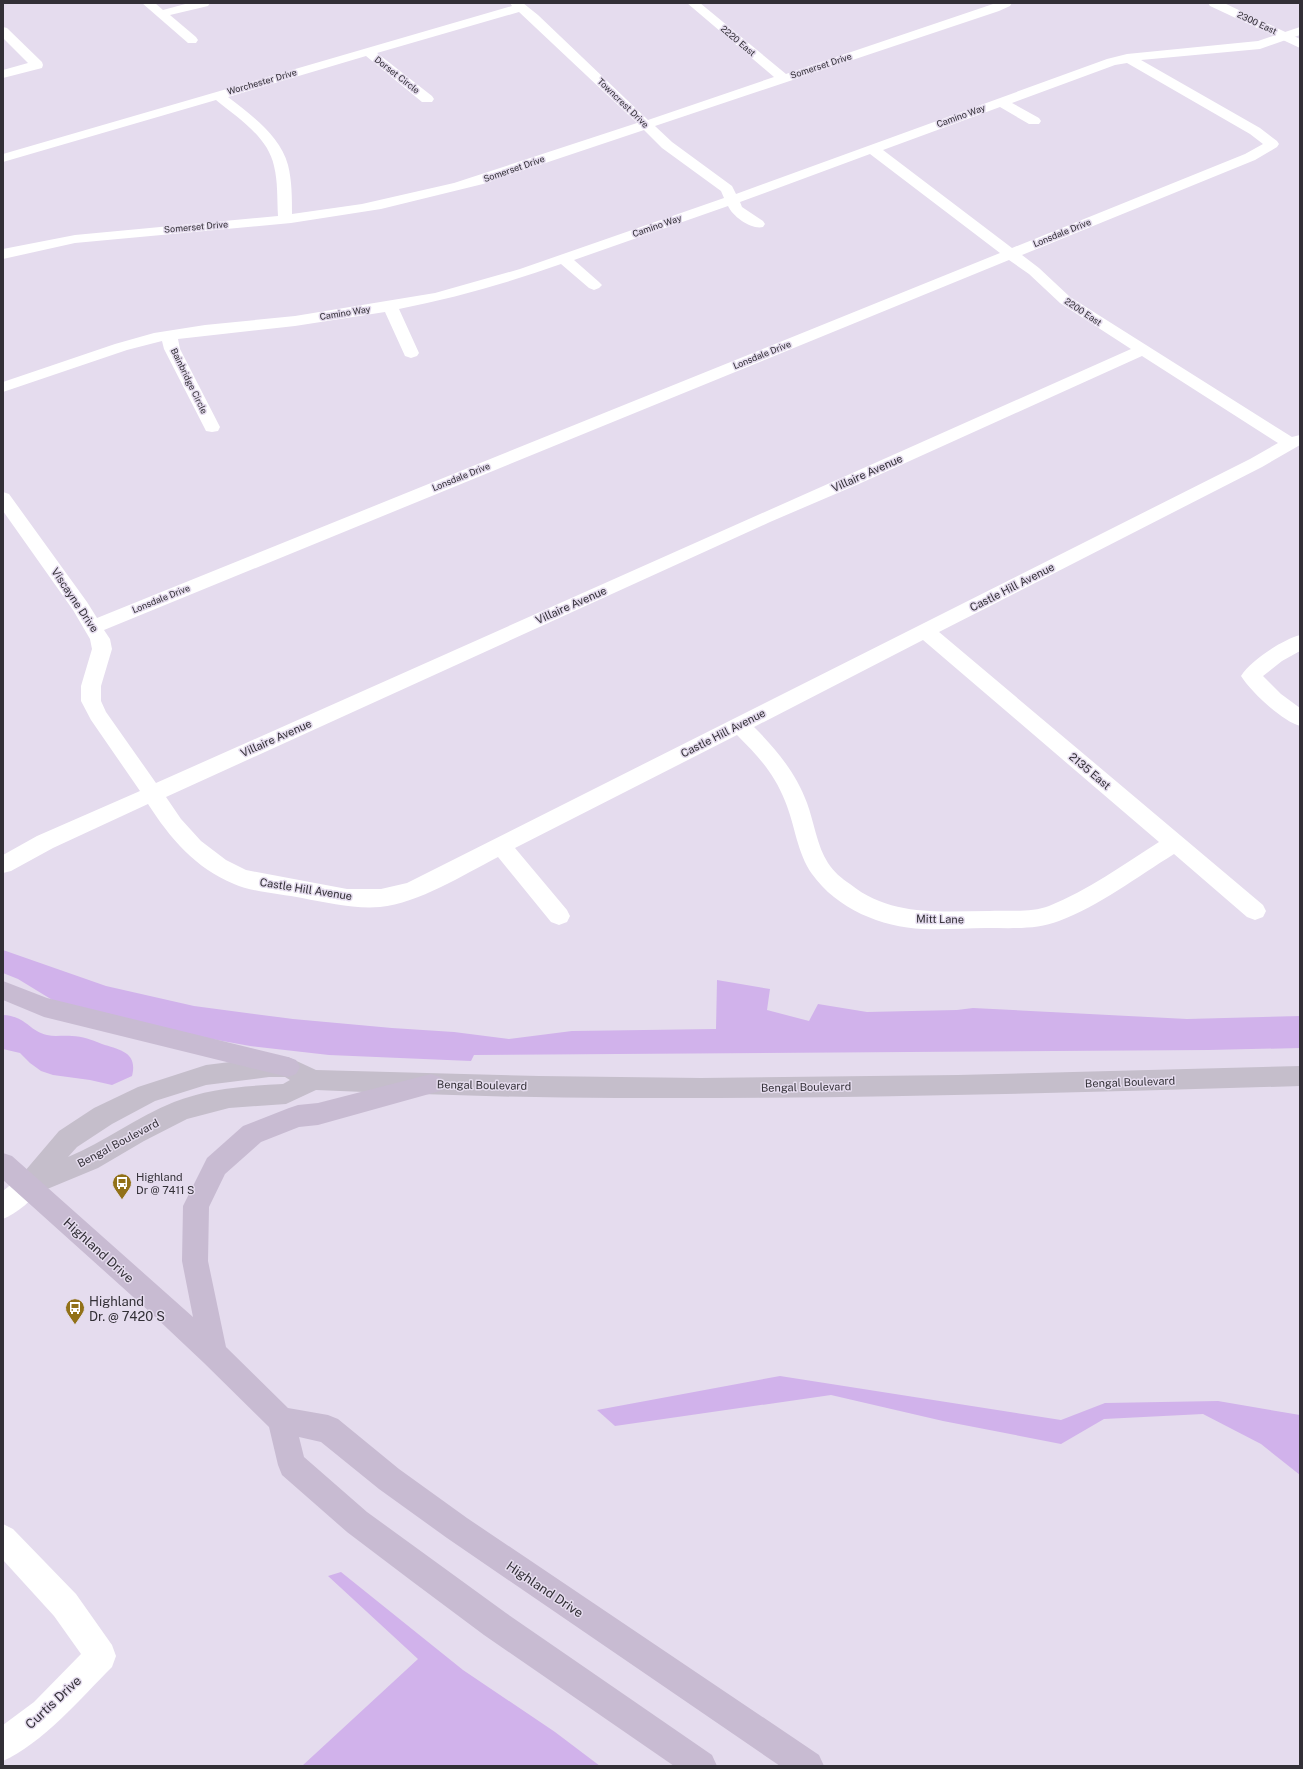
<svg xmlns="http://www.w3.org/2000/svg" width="1303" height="1769" font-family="'Public Sans',sans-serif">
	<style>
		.green { fill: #d1b2eb }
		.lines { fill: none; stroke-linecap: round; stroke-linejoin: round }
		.minor { fill: #fff; fill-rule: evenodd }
		.tertiary { fill: #fff; fill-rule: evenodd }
		.secondary { fill: #c5becb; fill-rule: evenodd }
		.primary { fill: #c8bbd2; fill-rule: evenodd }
		.labels { text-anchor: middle; stroke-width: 3; stroke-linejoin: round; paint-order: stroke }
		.far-street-label { font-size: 9px; fill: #322f36; stroke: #e5dcee }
		.street-label { font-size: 11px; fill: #322f36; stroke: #e5dcee }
		.poi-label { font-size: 11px; fill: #322f36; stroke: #e5dcee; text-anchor: start }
		.near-street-label { font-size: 13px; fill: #322f36; stroke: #e5dcee }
		.near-poi-label { font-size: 13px; fill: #322f36; stroke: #e5dcee; text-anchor: start }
	</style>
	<rect width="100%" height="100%" fill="#e5dcee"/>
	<g class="green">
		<polygon points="3,950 106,986 194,1006 293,1019 392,1028 454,1032 509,1039 572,1031 716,1029 717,980 770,989 767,1010 809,1021 818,1004 867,1012 957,1010 973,1008 1187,1019 1300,1016 1300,1048 1208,1050 474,1055 471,1061 329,1055 250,1046 184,1034 54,1001 18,979 3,973"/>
		<path d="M3 1015C26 1016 29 1031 47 1035 55 1037 63 1035 72 1036 82 1036 92 1040 102 1044 120 1050 138 1052 132 1076L112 1085 90 1080 53 1075 41 1071 30 1063 20 1053 3 1049Z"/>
		<polygon points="780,1376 1061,1420 1105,1403 1218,1401 1300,1415 1300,1475 1261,1444 1203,1414 1104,1419 1061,1444 943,1421 831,1395 615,1426 597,1410"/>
		<polygon points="341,1572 463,1670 555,1732 600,1766 302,1766 418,1659 328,1576"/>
	</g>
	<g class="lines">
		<g class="minor">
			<polygon points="142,3 155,3 163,10 189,3 210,3 208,6 170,15 196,37 198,40 196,43 188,43"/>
			<path d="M510 3H523L538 15 648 120 774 77 687 3H700L786 74 996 3H1012L1010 6 999 11 655 126 672 142 732 186 736 194 1107 59 1127 54 1258 41 1300 27V35L1260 49 1141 60 1260 128 1277 141 1279 144 1277 147 1255 160 1022 255 1039 268 1070 297 1292 437 1300 435V445L1262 467 939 632 1263 905 1266 911 1263 917 1255 920 1247 917 1174 854C1137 877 1099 906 1059 921 1036 930 1010 928 986 928 965 928 944 930 923 929 881 927 837 909 812 874 797 853 795 825 785 801 774 773 758 756 737 735L515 848 567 910 570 916 567 922 559 925 551 922 498 857C463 875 419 903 380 907 354 909 328 903 302 898 282 894 252 892 234 884 195 868 170 838 148 804L53 848 11 871 3 873V855L37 836 140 791 91 720 81 701V686L92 649 90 639 73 610 3 511V492L9 494 87 602 97 618 1000 253 870 154 740 202 742 207 763 221 765 224 763 227C752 230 733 217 728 206L574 260 599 282 602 285 599 288 594 290 589 288 561 264C508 283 454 298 399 309L419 353 417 356 411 358 405 356 385 312 295 326 178 339 180 349 220 427 218 431 212 432 206 431 204 427 164 349 162 341 127 350 3 392V382L115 344 154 333 205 325 295 316 435 293 520 269 724 198 721 191 662 148 644 130 483 184 381 209 291 223 75 243 3 259V249L75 235 278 216C277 199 278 182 274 166 268 137 238 118 216 100L3 162V154L512 6ZM519 12 637 123 454 183 362 204 292 214C292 198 292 181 288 165 280 135 251 115 228 97L366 56 422 102H432L434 99 432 96 377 53ZM1127 63 1250 134 1263 144 1245 154 1012 248 883 150 1000 107 1029 124H1039L1041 121 1039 118 1012 103 1115 65ZM1009 260 1029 274 1060 303 1131 349 156 783 106 712 101 701V686L112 649 110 639 104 630ZM1142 356 1278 443 1250 459 407 883 381 889H347L246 870 226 860 201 841 181 819 166 797 770 522 861 483ZM923 640 1159 842C1124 864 1087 891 1049 906 1031 913 1008 910 989 911 939 911 891 917 850 884 841 878 834 872 828 863 817 846 814 822 807 803 796 773 776 749 754 727Z"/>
			<polygon points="3,27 7,28 42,62 43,65 42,68 3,78 3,70 28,63 3,38"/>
			<path d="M1300 635V651L1282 661 1263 676 1281 694 1300 708V726C1282 721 1251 692 1241 676 1251 660 1282 640 1300 635Z"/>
			<path d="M28 1175 37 1178 41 1186C34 1200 17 1213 3 1219V1191L19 1178Z"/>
			<path d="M3 1524 13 1529 76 1594 112 1645 116 1656 112 1667C82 1697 42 1744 3 1761V1725L34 1702 81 1654 54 1616 3 1560Z"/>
		</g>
		<polygon class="tertiary" points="1208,3 1224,3 1300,39 1300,48 1210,6"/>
		<path class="secondary" d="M269 1057H288L316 1070 539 1076 701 1078 958 1075 1300 1066V1086C1073 1093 845 1099 617 1098 517 1098 416 1094 316 1090L286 1104 229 1108 187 1119 144 1141 98 1168 28 1197 19 1194 15 1186 19 1178 59 1131 94 1108 138 1087 206 1065ZM269 1077H285L290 1080 283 1084C246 1086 209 1088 174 1102 137 1117 104 1142 68 1157L77 1147 112 1124 155 1101 206 1085Z"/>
		<g class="primary">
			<polygon points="3,981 47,998 288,1057 296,1060 300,1067 296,1074 288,1077 44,1017 3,1000"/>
			<polygon points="431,1074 440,1077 443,1084 440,1091 318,1125 299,1127 261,1142 225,1174 209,1207 208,1261 226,1347 288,1408 328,1415 338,1419 399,1469 467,1518 819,1755 824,1766 780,1766 447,1538 379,1489 321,1442 299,1437 304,1457 367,1512 506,1613 712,1755 717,1766 674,1766 484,1635 413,1582 347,1532 282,1475 278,1465 269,1427 204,1363 151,1313 3,1180 3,1153 12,1156 193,1317 182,1261 183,1206 207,1158 243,1126 289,1108 298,1105 318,1103"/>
		</g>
	</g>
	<defs>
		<g id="bus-pin" transform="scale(1)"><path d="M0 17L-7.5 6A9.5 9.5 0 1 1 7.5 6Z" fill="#927118" stroke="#e5dcee"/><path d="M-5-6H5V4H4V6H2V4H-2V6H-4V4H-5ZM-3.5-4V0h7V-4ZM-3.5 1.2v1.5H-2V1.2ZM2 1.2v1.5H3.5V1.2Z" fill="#fff"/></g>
	</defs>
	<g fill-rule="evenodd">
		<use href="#bus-pin" x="122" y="1183"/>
		<use href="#bus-pin" x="75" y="1308"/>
	</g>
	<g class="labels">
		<g class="far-street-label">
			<text transform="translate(1257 23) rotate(25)" y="3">2300 East</text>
			<text transform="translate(738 41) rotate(40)" y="3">2220 East</text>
			<text transform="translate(821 66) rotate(-18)" y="3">Somerset Drive</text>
			<text transform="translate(397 75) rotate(38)" y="3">Dorset Circle</text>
			<text transform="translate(262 82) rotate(-16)" y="3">Worchester Drive</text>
			<text transform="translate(623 103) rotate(44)" y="3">Towncrest Drive</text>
			<text transform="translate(961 116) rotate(-20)" y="3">Camino Way</text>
			<text transform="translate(514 169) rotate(-19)" y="3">Somerset Drive</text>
			<text transform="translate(657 226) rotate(-19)" y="3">Camino Way</text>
			<text transform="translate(196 227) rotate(-5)" y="3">Somerset Drive</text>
			<text transform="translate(1062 233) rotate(-22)" y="3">Lonsdale Drive</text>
			<text transform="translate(1083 312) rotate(34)" y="3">2200 East</text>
			<text transform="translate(345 313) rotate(-9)" y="3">Camino Way</text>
			<text transform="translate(762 355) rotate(-22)" y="3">Lonsdale Drive</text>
			<text transform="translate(189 381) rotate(64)" y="3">Bainbridge Circle</text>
			<text transform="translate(461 477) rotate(-22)" y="3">Lonsdale Drive</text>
			<text transform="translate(161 599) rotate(-22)" y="3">Lonsdale Drive</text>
		</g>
		<g class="street-label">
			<text transform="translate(867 473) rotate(-24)" y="4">Villaire Avenue</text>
			<text transform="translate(1012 587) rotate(-27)" y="4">Castle Hill Avenue</text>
			<text transform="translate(75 600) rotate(56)" y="4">Viscayne Drive</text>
			<text transform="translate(571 605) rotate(-24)" y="4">Villaire Avenue</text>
			<text transform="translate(723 733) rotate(-27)" y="4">Castle Hill Avenue</text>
			<text transform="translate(276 738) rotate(-24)" y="4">Villaire Avenue</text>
			<text transform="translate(1090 771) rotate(40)" y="4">2135 East</text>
			<text transform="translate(306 889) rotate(9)" y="4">Castle Hill Avenue</text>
			<text transform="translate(940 919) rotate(1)" y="4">Mitt Lane</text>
			<text transform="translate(1130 1082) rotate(-2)" y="4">Bengal Boulevard</text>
			<text transform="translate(482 1085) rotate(1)" y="4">Bengal Boulevard</text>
			<text transform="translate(806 1087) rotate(-1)" y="4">Bengal Boulevard</text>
			<text transform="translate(118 1143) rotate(-28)" y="4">Bengal Boulevard</text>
		</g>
		<g class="poi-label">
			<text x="136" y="1181">Highland<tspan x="136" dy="13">Dr @ 7411 S</tspan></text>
		</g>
		<g class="near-street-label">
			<text transform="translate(99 1250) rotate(42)" y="5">Highland Drive</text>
			<text transform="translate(545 1589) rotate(34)" y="5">Highland Drive</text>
			<text transform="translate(53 1702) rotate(-43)" y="5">Curtis Drive</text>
		</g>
		<g class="near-poi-label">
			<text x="89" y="1306">Highland<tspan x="89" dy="15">Dr. @ 7420 S</tspan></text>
		</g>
	</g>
	<rect width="1303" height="1769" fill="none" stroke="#322f36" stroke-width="8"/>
</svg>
